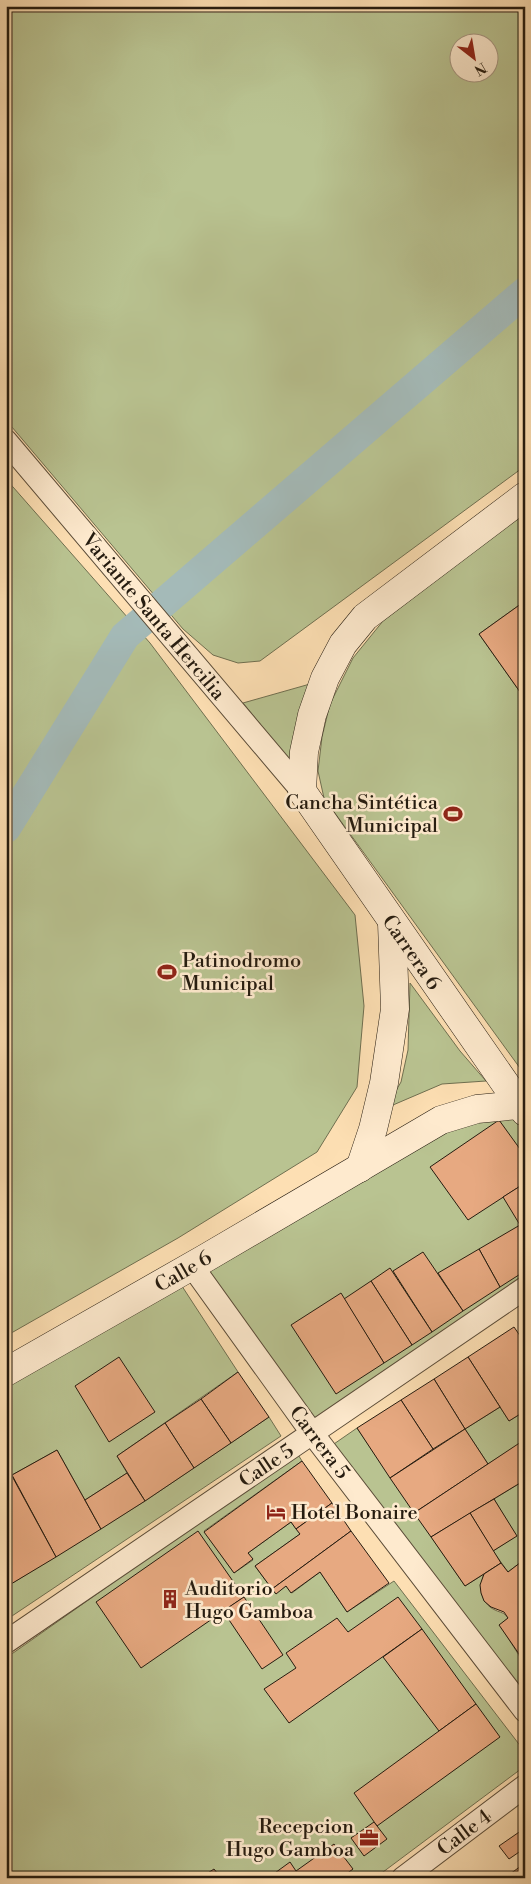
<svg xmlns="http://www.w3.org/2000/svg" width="531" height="1884" font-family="'Libre Bodoni',serif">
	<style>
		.green { fill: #b9c391; stroke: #6f6f50; fill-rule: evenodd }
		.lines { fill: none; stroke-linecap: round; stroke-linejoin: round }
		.canal { stroke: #a4bab8; stroke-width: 30 }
		.building { fill: #e7a981; stroke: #251b0f }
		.street-casing { stroke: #5b4c38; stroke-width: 24 }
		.secondary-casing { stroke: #251b0f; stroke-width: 29 }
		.street { stroke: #feeace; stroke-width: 22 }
		.secondary { stroke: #feeace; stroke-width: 28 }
		.labels { text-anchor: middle; stroke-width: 5; stroke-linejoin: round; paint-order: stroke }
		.street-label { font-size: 20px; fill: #251b0f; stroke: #feeace }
		.poi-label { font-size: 20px; fill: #251b0f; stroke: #feeace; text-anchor: start }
	</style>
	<rect width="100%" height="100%" fill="#fddfb3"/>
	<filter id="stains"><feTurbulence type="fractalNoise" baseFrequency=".004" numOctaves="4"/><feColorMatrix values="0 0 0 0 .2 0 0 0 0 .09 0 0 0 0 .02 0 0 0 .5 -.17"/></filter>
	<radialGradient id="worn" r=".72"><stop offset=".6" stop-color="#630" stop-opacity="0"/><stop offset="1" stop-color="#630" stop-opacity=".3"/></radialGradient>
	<g class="green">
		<path d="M6 6H525V466L260 661 238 663 213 655 183 629 6 420ZM458 42H488V72H458Z"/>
		<polygon points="6,479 150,643 355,915 364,1006 357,1087 317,1152 178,1238 6,1336"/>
		<polygon points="525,512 525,601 479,634 525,699 525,1075 324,798 318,771 322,737 330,704 353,658 383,621"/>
		<polygon points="310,684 291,762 243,703"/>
		<polygon points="410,983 460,1051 486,1081 442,1084 386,1108 401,1082 408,1050"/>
		<polygon points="513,1112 525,1127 525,1280 315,1422 204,1271 447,1128"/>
		<polygon points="176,1277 238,1372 117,1456 127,1473 85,1500 57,1450 12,1475 6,1465 6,1379"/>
		<polygon points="500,1407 509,1421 525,1411 525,1442 524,1441 488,1464 465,1429"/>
		<polygon points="269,1417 281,1436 6,1620 6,1587 145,1501"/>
		<path d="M357 1428 465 1586 484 1574C479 1587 480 1603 495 1610 501 1613 504 1612 508 1618L500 1625 525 1665V1700L331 1446Z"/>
		<polygon points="297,1453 302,1461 204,1531 234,1573 253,1560 248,1553 291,1522 300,1534 255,1566 275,1593 286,1586 292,1593 320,1572 347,1612 394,1581 525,1752 525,1766 375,1878 6,1878 6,1658"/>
		<polygon points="525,1480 525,1559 508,1572 493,1551 516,1536 494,1499"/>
	</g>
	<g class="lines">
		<polyline class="canal" points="6,828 125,636 525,292"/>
	</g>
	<g class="building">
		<polygon points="525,601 525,699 479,634"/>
		<polygon points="499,1120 525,1156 525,1183 468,1220 430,1167"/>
		<polygon points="525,1183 525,1271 500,1287 479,1249 520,1225 503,1197"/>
		<polygon points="479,1249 500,1287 463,1311 438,1273"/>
		<polygon points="423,1252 463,1311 432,1332 393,1271"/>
		<polygon points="390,1268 432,1332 412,1345 371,1281"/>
		<polygon points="371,1281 412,1345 384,1363 344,1299"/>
		<polygon points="341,1293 384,1363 336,1394 291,1325"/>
		<polygon points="514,1327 525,1343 525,1411 509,1421 468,1357"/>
		<polygon points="119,1357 155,1412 109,1442 75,1386"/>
		<polygon points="468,1357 500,1407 465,1429 434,1379"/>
		<polygon points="238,1372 269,1417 231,1443 201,1399"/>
		<polygon points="434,1379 465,1429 433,1449 401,1400"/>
		<polygon points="201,1399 231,1443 194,1468 165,1423"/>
		<polygon points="401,1400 433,1449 390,1478 357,1428"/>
		<polygon points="165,1423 194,1468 145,1501 117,1456"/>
		<polygon points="465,1429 488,1464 414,1513 390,1478"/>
		<polygon points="524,1440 525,1480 431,1537 414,1513"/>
		<polygon points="57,1450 101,1529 56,1557 12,1475"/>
		<polygon points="302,1461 332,1503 296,1529 291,1522 248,1553 253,1559 234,1573 204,1532"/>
		<polygon points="6,1465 56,1557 6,1587"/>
		<polygon points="127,1473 145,1501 101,1529 85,1500"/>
		<polygon points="494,1499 517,1536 493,1551 470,1513"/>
		<polygon points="332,1503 351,1531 272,1589 255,1566 300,1534 296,1529"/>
		<polygon points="470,1513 501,1563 465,1586 431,1537"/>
		<polygon points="198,1531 244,1597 141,1668 96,1602"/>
		<polygon points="351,1531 389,1583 347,1612 320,1572 291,1593 286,1586 276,1594 272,1589"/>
		<polygon points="525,1559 525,1598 522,1600 525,1604 525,1650 519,1654 499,1625 508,1618 504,1612 491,1607 484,1601 481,1593 480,1585 484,1574 501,1563 508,1572"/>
		<polygon points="244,1597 283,1655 262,1669 223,1611"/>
		<polygon points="398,1597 422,1629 289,1723 264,1689 296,1668 286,1653 337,1618 348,1632"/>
		<polygon points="422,1629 476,1704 439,1731 383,1657"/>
		<polygon points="476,1704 500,1737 377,1826 354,1793"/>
		<polygon points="374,1822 387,1839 364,1856 351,1838"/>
		<polygon points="525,1828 525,1848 509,1859 499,1846"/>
		<polygon points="334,1844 353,1869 341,1878 268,1878 290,1862 296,1871"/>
		<polygon points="525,1863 525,1878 512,1878 510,1874"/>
		<polygon points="214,1869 221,1878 200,1878"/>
	</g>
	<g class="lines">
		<g class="street-casing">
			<g id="street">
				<polyline points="6,441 302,791"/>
				<polyline points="192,1266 312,1433 525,1711"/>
				<polyline points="6,1642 525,1288"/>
				<polyline points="403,1878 525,1786"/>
			</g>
		</g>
		<g class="secondary-casing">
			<g id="secondary">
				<polyline points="525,496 365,617 343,644 325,678 312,715 304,752 302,791 525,1112"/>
				<polyline points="360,1168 373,1129 384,1083 395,1009 392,923"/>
				<polyline points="6,1372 204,1259 441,1120 477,1109 519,1105"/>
			</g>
		</g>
		<use href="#street" class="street"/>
		<use href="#secondary" class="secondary"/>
	</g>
	<defs>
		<g id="stadium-bare" transform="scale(1.5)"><path d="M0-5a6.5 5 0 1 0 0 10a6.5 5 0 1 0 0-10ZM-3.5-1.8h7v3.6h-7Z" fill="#8f2418" stroke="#feeace" stroke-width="2.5" paint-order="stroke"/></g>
		<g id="hotel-bare" transform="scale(1.5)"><path d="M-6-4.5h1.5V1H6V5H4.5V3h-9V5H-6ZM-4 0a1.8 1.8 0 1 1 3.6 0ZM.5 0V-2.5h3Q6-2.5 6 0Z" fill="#8f2418" stroke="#feeace" stroke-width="2.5" paint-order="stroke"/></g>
		<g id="building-bare" transform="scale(1.5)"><path d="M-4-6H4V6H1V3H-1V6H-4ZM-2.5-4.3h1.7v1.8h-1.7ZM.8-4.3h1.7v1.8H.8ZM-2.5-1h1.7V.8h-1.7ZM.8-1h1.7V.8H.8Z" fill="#8f2418" stroke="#feeace" stroke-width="2.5" paint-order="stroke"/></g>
		<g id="office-bare" transform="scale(1.5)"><path d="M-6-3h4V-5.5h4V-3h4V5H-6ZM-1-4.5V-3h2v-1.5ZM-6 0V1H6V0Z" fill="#8f2418" stroke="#feeace" stroke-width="2.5" paint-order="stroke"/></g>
	</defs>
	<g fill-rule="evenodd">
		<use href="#stadium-bare" x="453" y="814"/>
		<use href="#stadium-bare" x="167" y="972"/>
		<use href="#hotel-bare" x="276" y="1512"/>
		<use href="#building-bare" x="170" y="1599"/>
		<use href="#office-bare" x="369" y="1838"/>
	</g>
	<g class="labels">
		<g class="street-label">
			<text transform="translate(154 616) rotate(50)" y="7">Variante Santa Hercilia</text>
			<text transform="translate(412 952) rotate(55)" y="7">Carrera 6</text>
			<text transform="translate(183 1271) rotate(-30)" y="7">Calle 6</text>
			<text transform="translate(320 1442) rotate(53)" y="7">Carrera 5</text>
			<text transform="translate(266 1465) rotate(-34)" y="7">Calle 5</text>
			<text transform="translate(464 1832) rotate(-37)" y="7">Calle 4</text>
		</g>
		<g class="poi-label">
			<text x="438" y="809" text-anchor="end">Cancha Sintética<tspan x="438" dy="23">Municipal</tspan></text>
			<text x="182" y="967">Patinodromo<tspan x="182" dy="23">Municipal</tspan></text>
			<text x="291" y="1519">Hotel Bonaire</text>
			<text x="185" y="1595">Auditorio<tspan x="185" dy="23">Hugo Gamboa</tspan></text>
			<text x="354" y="1833" text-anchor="end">Recepcion<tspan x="354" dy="23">Hugo Gamboa</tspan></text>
		</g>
	</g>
	<rect width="531" height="1884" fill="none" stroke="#fddfb3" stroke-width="25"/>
	<rect x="8" y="8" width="516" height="1869" fill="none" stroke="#251b0f" stroke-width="2.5"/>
	<rect x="12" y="12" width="506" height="1859" fill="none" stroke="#251b0f"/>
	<g transform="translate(474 58) rotate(149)"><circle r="24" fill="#feeace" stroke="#a79782"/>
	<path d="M0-4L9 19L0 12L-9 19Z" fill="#8f2418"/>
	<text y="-8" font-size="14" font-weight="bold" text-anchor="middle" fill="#251b0f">N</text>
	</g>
	<rect width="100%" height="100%" filter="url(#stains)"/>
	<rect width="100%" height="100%" fill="url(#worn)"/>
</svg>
